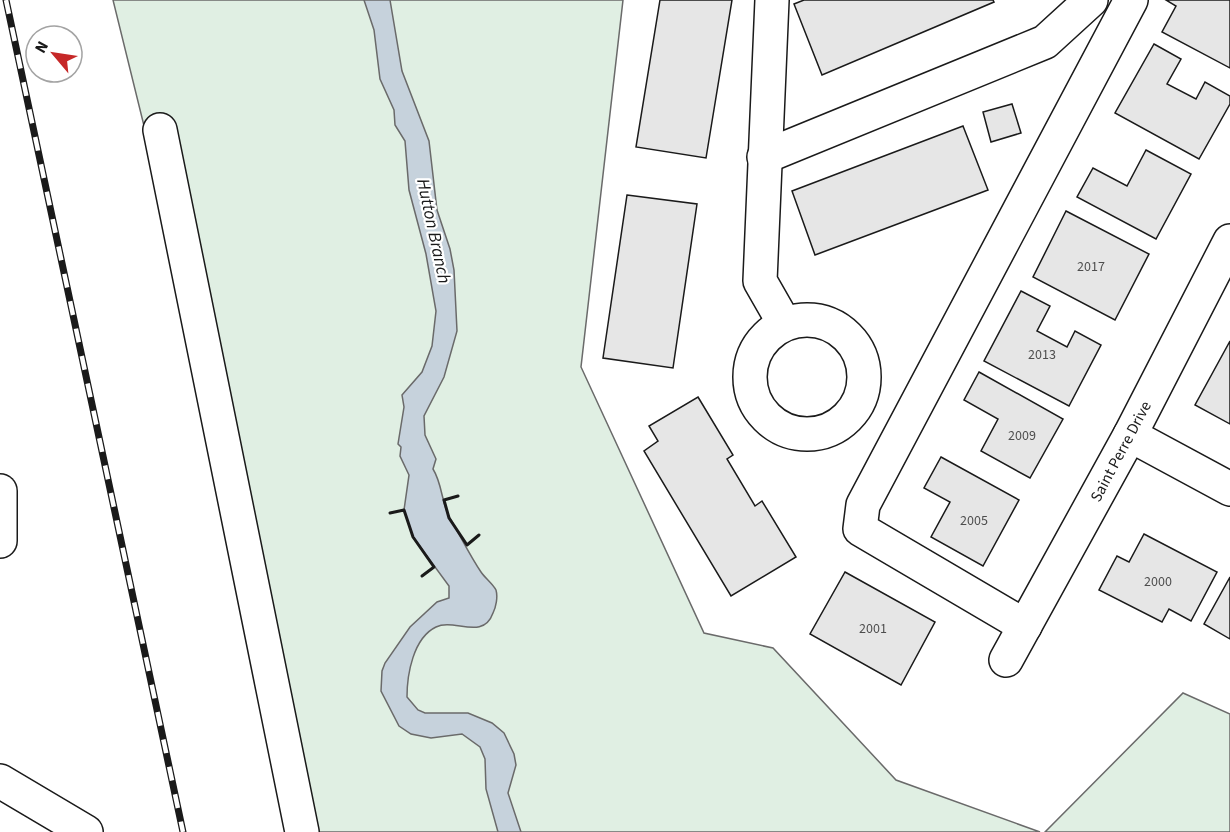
<svg xmlns="http://www.w3.org/2000/svg" width="1230" height="832" font-family="'Source Sans 3',sans-serif">
	<style>
		.green { fill: #e0efe3; stroke: #6a6a6a; stroke-width: 1.5 }
		.water { fill: #c6d2dc; stroke: #6a6a6a; stroke-width: 1.5 }
		.building { fill: #e6e6e6; stroke: #1a1a1a; stroke-width: 1.5 }
		.lines { fill: none; stroke-linecap: round; stroke-linejoin: round }
		.minor-casing { stroke: #1a1a1a; stroke-width: 36 }
		.major-casing { stroke: #1a1a1a; stroke-width: 36 }
		.minor { stroke: #fff; stroke-width: 33 }
		.major { stroke: #fff; stroke-width: 33 }
		.rail-casing { stroke: #1a1a1a; stroke-width: 7 }
		.rail { stroke: #fff; stroke-width: 4.5; stroke-dasharray: 14; stroke-linecap: butt }
		.wall { stroke: #1a1a1a; stroke-width: 3 }
		.labels { text-anchor: middle; stroke-width: 4.5; stroke-linejoin: round; paint-order: stroke }
		.number-label { font-size: 14px; fill: #4d4d4d }
		.street-label { font-size: 16px; fill: #1a1a1a; stroke: #fff }
		.water-label { font-size: 18px; font-style: italic; fill: #1a1a1a; stroke: #fff }
	</style>
	<rect width="100%" height="100%" fill="#fff"/>
	<g class="green">
		<polygon points="113,0 623,0 581,367 704,633 773,648 896,780 1040,832 318,832"/>
		<polygon points="1183,693 1230,714 1230,832 1045,832"/>
	</g>
	<path class="water" d="M364 0H390L402 71 429 141 437 210 450 249 454 270 457 331 444 377 424 416 425 435 436 459 433 469C443 485 441 504 451 520 461 537 470 556 481 572 485 578 493 584 496 590 498 597 496 607 493 613 483 641 454 618 436 627 413 638 407 675 407 697L418 710 425 713H468L492 723 504 733 514 754 516 765 508 793 521 832H498L486 789 485 759 480 747 462 734 431 738 411 734 399 726 381 691 382 671 385 663 410 627 437 602 449 598V586L413 537 404 510 409 475 400 456 401 447 398 444 404 407 402 395 422 372 432 346 436 311 426 254 409 190 405 141 395 125 394 110 380 79 374 30Z"/>
	<g class="building">
		<polygon points="660,0 732,0 706,158 636,147"/>
		<polygon points="804,0 993,0 994,2 822,75 794,4"/>
		<polygon points="1166,0 1230,0 1230,68 1162,32 1176,6"/>
		<polygon points="1154,44 1181,59 1167,84 1196,99 1205,82 1230,96 1230,104 1199,159 1115,113"/>
		<polygon points="1012,104 1021,133 991,142 983,112"/>
		<polygon points="963,126 988,190 815,255 792,191"/>
		<polygon points="1146,150 1191,174 1156,239 1077,197 1093,168 1127,186"/>
		<polygon points="627,195 697,204 673,368 603,358"/>
		<polygon points="1066,211 1149,254 1115,320 1033,277"/>
		<polygon points="1021,291 1050,306 1037,331 1067,347 1075,331 1101,345 1069,406 984,361"/>
		<polygon points="1230,341 1230,424 1195,405"/>
		<polygon points="979,372 1063,419 1030,478 981,451 998,419 964,400"/>
		<polygon points="698,397 733,455 727,459 755,506 762,501 796,557 731,596 644,451 658,441 649,426"/>
		<polygon points="941,457 1019,500 983,566 931,537 950,502 924,488"/>
		<polygon points="1144,534 1217,572 1191,621 1169,609 1162,622 1099,590 1117,556 1129,562"/>
		<polygon points="845,572 935,622 901,685 810,634"/>
		<polygon points="1230,577 1230,639 1204,624"/>
	</g>
	<g class="lines">
		<g class="minor-casing">
			<g id="minor">
				<polyline points="772,0 760,281 784,323"/>
				<polyline points="160,130 302,832"/>
				<polyline points="764,157 1045,42 1091,0"/>
				<circle cx="807" cy="377" r="57"/>
				<polyline points="1130,435 1230,489"/>
				<polyline points="0,491 0,541"/>
				<polyline points="1025,626 860,529 863,505 1131,0"/>
				<polyline points="1006,660 1130,435 1230,241"/>
			</g>
		</g>
		<g class="major-casing">
			<polyline id="major" points="0,781 86,832"/>
		</g>
		<use href="#minor" class="minor"/>
		<use href="#major" class="major"/>
		<g class="rail-casing">
			<polyline id="rail" points="6,0 183,832"/>
		</g>
		<use href="#rail" class="rail"/>
		<g class="wall">
			<polyline points="458,496 444,500 449,518 467,545 479,535"/>
			<polyline points="390,513 404,510 413,537 434,567 422,576"/>
		</g>
	</g>
	<g class="labels">
		<g class="number-label">
			<text x="1091" y="271">2017</text>
			<text x="1042" y="359">2013</text>
			<text x="1022" y="440">2009</text>
			<text x="974" y="525">2005</text>
			<text x="1158" y="586">2000</text>
			<text x="873" y="633">2001</text>
		</g>
		<g class="street-label">
			<text transform="translate(1120 451) rotate(-62)" y="6">Saint Perre Drive</text>
		</g>
		<g class="water-label">
			<text transform="translate(434 231) rotate(78)" y="6">Hutton Branch</text>
		</g>
	</g>
	<g transform="translate(54 54) rotate(299)"><circle r="28" fill="#ffffff" stroke="#a3a3a3" stroke-width="1.5"/>
	<path d="M0-4.5L10 22L0 15L-10 22Z" fill="#c62828"/>
	<text y="-9" font-size="16" font-weight="bold" text-anchor="middle" fill="#1a1a1a">N</text>
	</g>
</svg>
